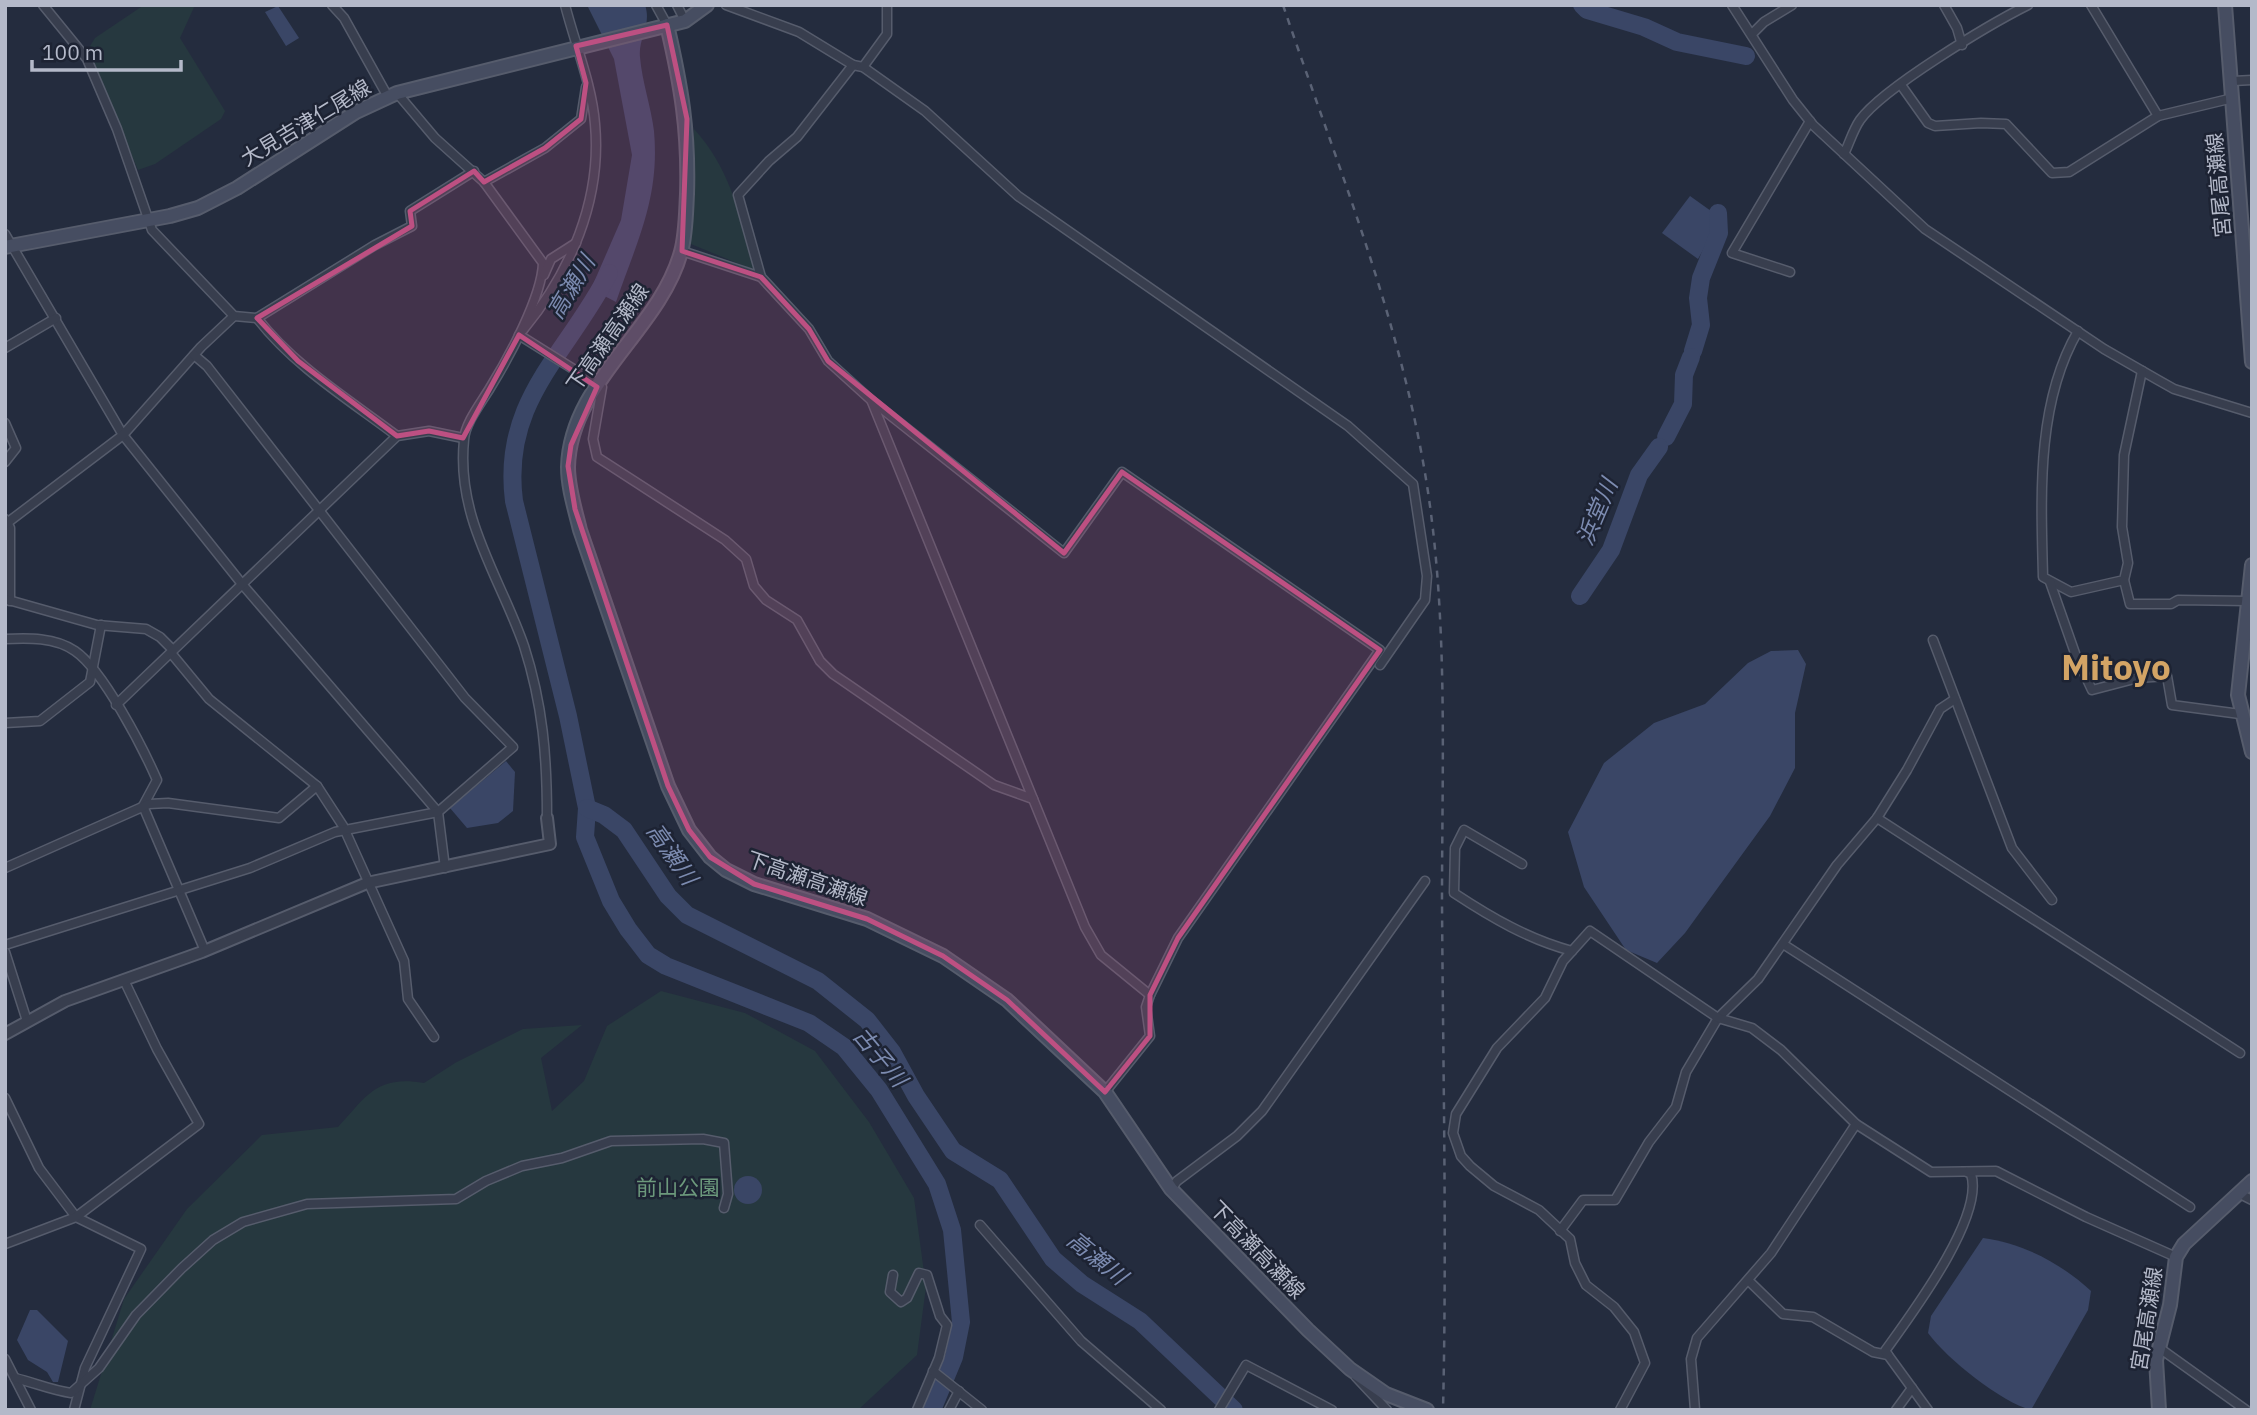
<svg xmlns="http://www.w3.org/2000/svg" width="2257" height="1415" font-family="'IBM Plex Sans','Noto Sans JP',sans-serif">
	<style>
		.green { fill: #26383f }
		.water { fill: #3a4666 }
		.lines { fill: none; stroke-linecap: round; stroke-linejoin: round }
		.river { stroke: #3a4666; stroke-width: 18 }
		.minor-casing { stroke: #565c6c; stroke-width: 11 }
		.tertiary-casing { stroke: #565c6c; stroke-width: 14 }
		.secondary-casing { stroke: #565c6c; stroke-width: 16 }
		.minor { stroke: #383e4e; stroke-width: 8 }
		.tertiary { stroke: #383e4e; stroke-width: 10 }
		.secondary { stroke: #464d61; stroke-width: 12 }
		.rail { stroke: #5a6275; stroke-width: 2.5; stroke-dasharray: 7 7; stroke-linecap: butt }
		.marked { fill: #bd5082; fill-opacity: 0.2; stroke: #bd5082; stroke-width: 5; stroke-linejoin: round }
		.labels { text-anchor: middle; stroke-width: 5; stroke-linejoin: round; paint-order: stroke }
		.street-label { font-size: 21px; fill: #b4b9c9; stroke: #1d2333 }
		.park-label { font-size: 21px; fill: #6c997c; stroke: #1d2333 }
		.water-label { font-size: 23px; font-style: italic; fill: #7c8bb0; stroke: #1d2333 }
		.town-label { font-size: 35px; font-weight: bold; fill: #d3a465; stroke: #1d2333 }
	</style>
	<rect width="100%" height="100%" fill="#242c3e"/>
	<g class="green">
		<polygon points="144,5 195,5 180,38 225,111 221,119 155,164 138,170 87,51 95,38"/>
		<path d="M694 129C731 169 741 219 754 270L686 242Z"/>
		<path d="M661 991 745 1013 815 1051 869 1122 914 1198 926 1287 917 1355 858 1410H90L124 1299 187 1209 262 1135 338 1127C367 1096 376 1075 424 1083L455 1063 523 1029 582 1025 541 1058 552 1111 584 1081 607 1026Z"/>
	</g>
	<g class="water">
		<path d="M587 5H645C652 25 638 38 640 57 642 82 651 106 654 131 660 198 637 241 616 302L591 289 621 220 632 155 614 59Z"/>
		<polygon points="278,6 299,38 286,46 265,12"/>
		<polygon points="1690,196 1711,211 1712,234 1698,259 1662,233"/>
		<polygon points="1798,650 1806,664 1795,713 1795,768 1770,816 1685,933 1657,963 1626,950 1584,887 1568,832 1604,763 1654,723 1705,704 1748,663 1771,651"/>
		<polygon points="506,761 515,772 513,811 498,823 467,828 450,808"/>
		<circle cx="748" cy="1190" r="14"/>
		<path d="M1983 1238C2023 1243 2062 1264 2091 1291L2088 1310 2031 1410C2001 1402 1947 1359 1928 1333L1931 1316Z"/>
		<polygon points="30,1310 37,1310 68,1341 58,1382 53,1382 47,1372 28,1360 17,1340"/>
	</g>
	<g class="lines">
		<g class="river">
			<polyline points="1582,5 1587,10 1644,27 1677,42 1746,56"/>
			<path d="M609 273C567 355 501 400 514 501L568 716 587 808 585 837 611 901 628 929 648 955 666 966 809 1023 844 1047 879 1090 937 1184 952 1230 961 1322 954 1357 932 1410"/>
			<polyline points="1693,351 1701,325 1698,298 1701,278 1719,233 1718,213"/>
			<polyline points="1666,437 1683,404 1684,375 1691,357"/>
			<polyline points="1580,596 1611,550 1639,475 1659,447"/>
			<polyline points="587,808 604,815 624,830 668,896 687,915 818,981 867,1020 892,1052 916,1096 953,1151 1000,1180 1053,1259 1082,1284 1140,1321 1234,1410"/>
		</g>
		<g class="minor-casing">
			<g id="minor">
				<polyline points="43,5 87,59 117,129 152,230 234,316 257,318 375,245 412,226 410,211 474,171"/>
				<polyline points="332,5 344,18 388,97"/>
				<polyline points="656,5 667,25"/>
				<polyline points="677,5 685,21"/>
				<polyline points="726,5 799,32 853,65 863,67 925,111 1018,196 1348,426 1413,484 1427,576 1425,600 1380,665"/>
				<polyline points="1732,5 1793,100 1813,125 1925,229 2104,349 2158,380 2174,389 2252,413"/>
				<polyline points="1944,5 1957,28 1962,45"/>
				<polyline points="2091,5 2158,116"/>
				<polyline points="1752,34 1764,22 1792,5"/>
				<polyline points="863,67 887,34 887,5"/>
				<polyline points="2233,81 2252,80"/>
				<polyline points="1901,85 1928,123 1935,126 1981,123 2006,124 2052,173 2069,172 2158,116 2233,98"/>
				<path d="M397 93 435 138 484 182 543 263C542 297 508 359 490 388 481 403 465 423 464 440 456 518 500 577 524 646 543 705 547 757 547 818"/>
				<path d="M1844 154C1849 144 1853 130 1860 120 1883 88 1990 24 2028 5"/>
				<polyline points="484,182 545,148 581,119 586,87"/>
				<polyline points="5,234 123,435 242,584 438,812 445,868"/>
				<polyline points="682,251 761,277 809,329 828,361 871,400 1064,553 1122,472 1380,650 1178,938 1150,995 1146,1007 1150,1036 1105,1092"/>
				<polyline points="1790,272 1732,253 1810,121"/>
				<polyline points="544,275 551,259 576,243"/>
				<polyline points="761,277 738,195 769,161 797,137 853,65"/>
				<path d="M257 318C294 366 348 399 397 436"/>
				<path d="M523 330C570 273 602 200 595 124 592 85 575 44 565 5"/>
				<path d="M2078 331C2036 403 2041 496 2043 577L2071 592 2124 580 2128 563 2122 527 2124 455 2142 371"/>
				<polyline points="519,335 602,387 593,439 597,457 725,540 746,559 754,586 766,600 797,620 820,661 833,674 994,785 1033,799"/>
				<polyline points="5,348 56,318"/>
				<polyline points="872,402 1085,927 1101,955 1150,995"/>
				<polyline points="5,423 16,448 5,462"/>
				<polyline points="5,519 10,528 10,601"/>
				<polyline points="7,523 123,435 201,347 234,316"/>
				<polyline points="2124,580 2130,604 2171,604 2178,600 2248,601"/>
				<polyline points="2050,582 2076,656 2092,690 2138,678 2167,676 2172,705 2240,714"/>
				<polyline points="5,599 97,625 146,629 160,637 173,650"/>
				<path d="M5 639C28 638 55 637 75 651 103 670 143 748 157 780L143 806 205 951"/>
				<polyline points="1933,640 2012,848 2052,900"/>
				<polyline points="171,653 209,699 317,786 343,826 404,961 408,999 434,1037"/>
				<polyline points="116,705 397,436 429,431 463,438"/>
				<polyline points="5,723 40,721 90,682 101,625"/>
				<polyline points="1877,818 2240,1053"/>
				<path d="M1522 864 1464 830 1455 848 1454 893C1492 918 1528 939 1572 951"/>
				<polyline points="5,868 149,804 168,803 279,818 317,786"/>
				<polyline points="1783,944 2190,1207"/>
				<polyline points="5,945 250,868 335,832 438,812 513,747 465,698 207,366 194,355"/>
				<polyline points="5,952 27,1021"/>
				<polyline points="5,1098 39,1168 76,1217 141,1249 85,1368 74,1410"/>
				<polyline points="1171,1189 1177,1181 1237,1136 1262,1111 1425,881"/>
				<polyline points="2238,1193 2252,1200"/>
				<polyline points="980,1225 1081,1341 1161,1410"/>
				<polyline points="1560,1231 1583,1200 1615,1200 1649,1142 1676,1107 1686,1072 1718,1018 1758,979 1837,865 1877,818 1907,770 1940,709 1955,699"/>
				<polyline points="5,1244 76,1217 199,1124 157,1049 124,980"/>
				<polyline points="893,1275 890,1292 901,1302 907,1298 919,1273 927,1275 940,1316 947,1325 939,1358 917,1410"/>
				<polyline points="1749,1281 1783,1314 1813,1317 1873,1352 1888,1355 1928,1410"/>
				<polyline points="2158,1347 2246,1410"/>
				<path d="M1888 1355 1885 1351C1910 1316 1985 1217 1971 1174L1967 1172"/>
				<polyline points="5,1359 31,1410"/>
				<polyline points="933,1371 982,1410"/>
				<polyline points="1356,1377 1387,1410"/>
				<path d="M15 1378C35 1383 51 1390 71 1393L99 1368 136 1315 182 1268 213 1240 243 1222 307 1204 456 1199 486 1181 522 1166 562 1158 611 1141 703 1139 724 1143 728 1194 724 1208"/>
				<polyline points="949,1410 959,1391"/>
				<polyline points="1219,1410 1246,1365 1332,1410"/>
				<polyline points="1620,1410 1645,1363 1634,1332 1614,1307 1586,1285 1575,1263 1570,1239 1539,1210 1494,1186 1470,1166 1461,1156 1453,1133 1456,1114 1497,1048 1545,998 1563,961 1590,931 1718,1018 1752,1028 1781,1050 1856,1124 1931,1172 1996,1171 2086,1217 2176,1257"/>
				<polyline points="1695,1410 1691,1359 1697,1338 1771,1253 1856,1124"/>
				<polyline points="1896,1410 1912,1388"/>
			</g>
		</g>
		<g class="tertiary-casing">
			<polyline id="tertiary" points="5,1034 65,1001 202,952 367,883 550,844 547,818"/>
		</g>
		<g class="secondary-casing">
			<g id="secondary">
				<polyline points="2225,5 2252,362"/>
				<path d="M667 25C681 85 689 131 687 194 686 212 686 234 681 252 659 331 570 382 568 467 568 488 575 509 580 530L668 786 689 830 710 857 726 870 754 884 867 919 943 956 1007 1000 1105 1092 1171 1189 1308 1330 1350 1369 1386 1394 1427 1410"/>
				<polyline points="5,247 170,216 198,208 237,188 356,112 397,93 685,21 707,5"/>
				<polyline points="2252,565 2238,695 2252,752"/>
				<polyline points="2159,1410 2156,1360 2170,1305 2176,1257 2184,1244 2252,1181"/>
			</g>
		</g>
		<use href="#minor" class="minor"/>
		<use href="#tertiary" class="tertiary"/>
		<use href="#secondary" class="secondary"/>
		<path class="rail" d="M1283 5C1337 165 1403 325 1428 492 1448 626 1442 766 1442 901 1443 1070 1447 1240 1443 1410"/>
	</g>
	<path class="marked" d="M667 25 687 119 682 251 761 277 809 329 828 361 1064 553 1122 472 1380 650 1178 938 1150 995V1036L1105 1092 1007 1000 943 956 867 919 754 884 710 857 689 830 668 786 575 509 568 466 571 445 597 387 519 335 463 438 429 431 397 436 298 361 257 318 412 226 410 211 474 171 484 182 545 148 581 119 586 83 576 46Z"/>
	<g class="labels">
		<g class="street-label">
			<text transform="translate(306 123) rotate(-31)" y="7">大見吉津仁尾線</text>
			<text transform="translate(2219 185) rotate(-95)" y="7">宮尾高瀬線</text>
			<text transform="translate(608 338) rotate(-55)" y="7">下高瀬高瀬線</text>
			<text transform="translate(807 879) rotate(19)" y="7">下高瀬高瀬線</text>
			<text transform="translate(1257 1250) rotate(46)" y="7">下高瀬高瀬線</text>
			<text transform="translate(2147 1319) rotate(-81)" y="7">宮尾高瀬線</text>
		</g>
		<g class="park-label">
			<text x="678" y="1195">前山公園</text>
		</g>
		<g class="water-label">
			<text transform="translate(571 287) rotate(-59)" y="8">高瀬川</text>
			<text transform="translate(1597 512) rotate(-67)" y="8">浜堂川</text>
			<text transform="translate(672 854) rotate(55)" y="8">高瀬川</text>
			<text transform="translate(880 1057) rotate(50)" y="8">古子川</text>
			<text transform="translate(1097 1258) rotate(39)" y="8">高瀬川</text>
		</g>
		<g class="town-label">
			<text x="2116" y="680">Mitoyo</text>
		</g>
	</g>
	<rect width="2257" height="1415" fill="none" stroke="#b4b9c9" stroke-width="14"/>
	<path d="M32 60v10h149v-10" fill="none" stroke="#b4b9c9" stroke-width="3.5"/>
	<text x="42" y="60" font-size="21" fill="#b4b9c9" stroke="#1d2333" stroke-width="5" paint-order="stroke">100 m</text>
</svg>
